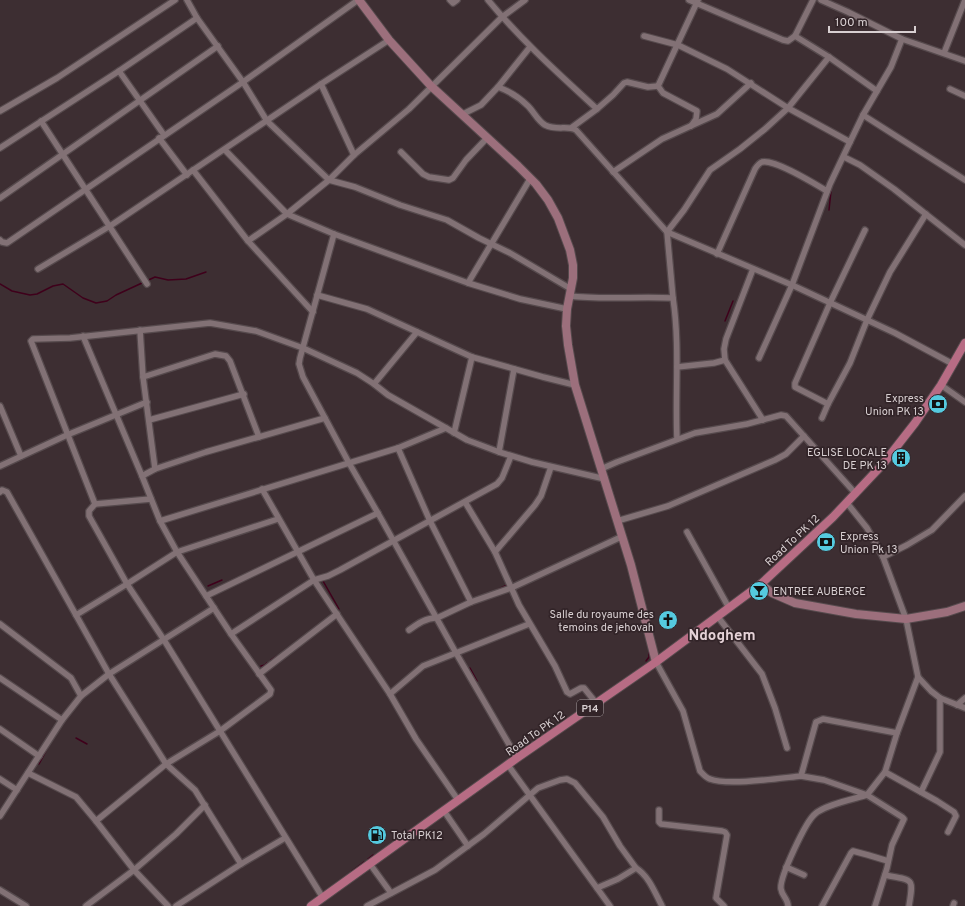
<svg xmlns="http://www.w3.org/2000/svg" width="965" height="906" font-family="Overpass,sans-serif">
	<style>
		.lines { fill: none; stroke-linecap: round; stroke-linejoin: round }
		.stream { stroke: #3f001b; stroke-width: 1.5 }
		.street-casing { stroke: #564a4d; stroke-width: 8 }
		.secondary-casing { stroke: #564a4d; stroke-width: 10 }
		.primary-casing { stroke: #564a4d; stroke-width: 10 }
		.street { stroke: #827175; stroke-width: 5.5 }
		.secondary { stroke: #9c6f7c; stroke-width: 8 }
		.primary { stroke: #b76c84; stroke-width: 8 }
		.labels { text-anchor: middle; stroke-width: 3.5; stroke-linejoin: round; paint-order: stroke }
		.shield { fill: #322428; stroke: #a69c9e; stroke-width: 1 }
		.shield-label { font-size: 10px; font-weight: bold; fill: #d8cfd1 }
		.poi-label { font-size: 11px; fill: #d8cfd1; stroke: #322428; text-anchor: end }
		.street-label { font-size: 11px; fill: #d8cfd1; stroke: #322428 }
		.district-label { font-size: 15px; font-weight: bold; fill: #e5d2d7; stroke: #322428 }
	</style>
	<rect width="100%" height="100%" fill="#3d2e32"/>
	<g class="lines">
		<g class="stream">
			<polyline points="829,210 831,191"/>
			<polyline points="0,284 12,291 30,295 37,294 53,286 63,284 83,298 96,303 107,301 116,295 155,277 168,280 186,279 206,272"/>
			<polyline points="725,321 733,301"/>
			<polyline points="323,581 339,609"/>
			<polyline points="208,586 222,580"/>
			<polyline points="495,591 507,585"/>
			<polyline points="362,657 372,672"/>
			<polyline points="271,660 277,656"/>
			<polyline points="646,661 649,657 649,652"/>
			<polyline points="261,666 265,665 267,663"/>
			<polyline points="470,668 477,681"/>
			<polyline points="76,738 87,744"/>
			<polyline points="48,747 50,743"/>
			<polyline points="39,764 47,749"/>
			<polyline points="368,859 373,855"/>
			<polyline points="352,871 364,862"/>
		</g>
		<g class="street-casing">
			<g id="street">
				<polyline points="187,0 197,18 243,82 267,121 329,180 355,187 400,205 447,220 479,238 510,253 571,289"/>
				<polyline points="450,0 453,3 457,0"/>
				<path d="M488 0C521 40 559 74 597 109"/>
				<polyline points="689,0 783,40 788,41 795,36 813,0"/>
				<polyline points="821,0 848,12 902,39 965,61"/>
				<polyline points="644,36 678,45 727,69 788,108 850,142 863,115 891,67 902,39"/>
				<polyline points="795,36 829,57 877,91"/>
				<polyline points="944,53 965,0"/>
				<polyline points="119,71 164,135"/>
				<polyline points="321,84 354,155"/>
				<polyline points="658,86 698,0"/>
				<polyline points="658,86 663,93 697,111 696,119 691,126"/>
				<polyline points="498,87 530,47"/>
				<polyline points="950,89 965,96"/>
				<polyline points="0,111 57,78 175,0"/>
				<path d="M463 114 481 105 498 87C509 91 520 98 528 106 534 112 538 121 545 125 557 131 568 125 576 130L667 232 792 285 895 333 953 364"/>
				<polyline points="863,115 965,180"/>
				<polyline points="41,121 147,284"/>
				<polyline points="571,128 597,109 613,95 624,83 627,82 648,87 658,86"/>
				<polyline points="159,138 187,175"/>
				<polyline points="0,148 119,71 197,18"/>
				<polyline points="225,150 287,214 334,234 468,283 520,299 567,309"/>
				<polyline points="401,152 423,174 429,177 449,180 453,178 466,160 487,138"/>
				<polyline points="844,157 860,165 894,189 965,245"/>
				<polyline points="193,170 248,241 313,312"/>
				<polyline points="613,172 662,139 717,114 751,83"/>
				<polyline points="0,198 218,46"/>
				<polyline points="334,234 300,358 299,364 303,377 349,463 383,522 456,653 517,758"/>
				<polyline points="0,240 2,242 7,243 243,82 358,0"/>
				<polyline points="248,241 287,214 329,180 354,155 409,109 502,17 525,0"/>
				<path d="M717 254 755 169C757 166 759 163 762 162 775 159 815 184 827 191"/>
				<polyline points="38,269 110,226 321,84 389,40"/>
				<polyline points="468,283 530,179"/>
				<polyline points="317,295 367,309 472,357 543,377 575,385"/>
				<path d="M569 296C604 300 639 296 673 298 680 345 675 392 677 439"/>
				<polyline points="673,298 667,232 684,210 710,170 740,149 765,129 788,108 829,57"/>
				<polyline points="140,330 143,377 155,469 142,476 160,521 177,552 231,634 271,690 270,694 220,731 166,764 195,790 241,864"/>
				<polyline points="83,336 142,476"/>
				<polyline points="759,358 792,285 830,184 850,142"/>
				<polyline points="725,360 763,420"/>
				<polyline points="677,367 714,363 725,360 724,349 726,339 753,269"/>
				<polyline points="143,377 215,354 226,356 230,361 259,437"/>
				<polyline points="374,384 417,332"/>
				<polyline points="941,385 965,402"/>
				<polyline points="828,404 850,363 867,320 890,272 926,214"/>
				<polyline points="0,406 21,456"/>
				<polyline points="822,418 828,404 795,387 795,383 830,303 865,230"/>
				<polyline points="149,420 244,394"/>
				<polyline points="454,433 472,357"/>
				<polyline points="398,448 446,428"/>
				<polyline points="499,452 514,369"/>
				<polyline points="0,466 67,435 147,402"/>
				<polyline points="155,469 206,452 325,418"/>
				<polyline points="601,469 617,462 695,433 747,424 781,415 786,416 856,494"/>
				<polyline points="262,489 314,580 390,694 423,666 529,624"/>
				<polyline points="0,492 2,490 7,492 109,674 166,764 96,821"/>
				<polyline points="465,502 495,552 519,605 555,666 567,692 570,694 581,688 584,688 597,704"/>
				<polyline points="847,503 867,528 883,557 906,619 918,677 931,691 940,698 965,708"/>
				<polyline points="95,504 151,499"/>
				<polyline points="160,521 398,448 430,521 471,602"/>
				<polyline points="617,521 668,506 775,460 786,454 804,436"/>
				<polyline points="687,532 729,608"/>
				<polyline points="495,552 535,505 541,496 551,467"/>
				<polyline points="883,557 907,545 932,530 965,496"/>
				<polyline points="206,596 378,513"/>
				<polyline points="76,615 127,584 177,552 278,519"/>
				<polyline points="718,617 762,674 775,708 787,748"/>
				<polyline points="0,624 71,678 81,696"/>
				<path d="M409 630C417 624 427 617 437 618L471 602 511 588 621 537"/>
				<polyline points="231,634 314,580 328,576 340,570 497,484 502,478 511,456"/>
				<path d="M656 662 683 711 700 771C703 774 706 778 710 779 728 786 781 778 801 776L816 722 823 719 897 733"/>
				<polyline points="259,674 337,614"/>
				<polyline points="0,678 62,720"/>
				<polyline points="390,694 416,739 458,800"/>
				<polyline points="957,705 965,698"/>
				<polyline points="0,729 39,756"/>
				<polyline points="508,765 610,906"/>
				<polyline points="885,772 937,801 954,812 956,816 948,832"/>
				<polyline points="28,773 76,797 96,821 134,870 168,906"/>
				<polyline points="0,779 17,790"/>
				<polyline points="921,792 940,752 940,698"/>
				<polyline points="659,810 659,822 661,824 722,831 725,832 727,835 716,898 724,906"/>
				<polyline points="444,811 468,846"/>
				<polyline points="0,816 62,720 81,696 109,674 214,608"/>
				<polyline points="370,864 391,893"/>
				<polyline points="786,867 804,875"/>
				<path d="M885 875C913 881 914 876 909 906"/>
				<path d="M597 888 618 879 636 868C649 876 655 893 662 906"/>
				<polyline points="0,890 26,906"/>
				<polyline points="323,898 164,640 127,584 89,516 89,511 95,504 31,341 33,339 70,338 210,323 256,331 303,348 357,373 374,384 388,395 467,440 499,452 532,462 605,479"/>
				<polyline points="86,906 134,870 176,834 205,805"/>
				<polyline points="176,906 241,864 285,838"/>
				<polyline points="367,906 435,870 484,834 538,788 560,780 567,779 575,783 603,817 620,846 636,868"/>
				<path d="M788 906C788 899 782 896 781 889 779 878 806 821 815 814 824 805 854 799 867 795L824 780 801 776"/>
				<polyline points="822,906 851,853 853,851 868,855 888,861"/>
				<polyline points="875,906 887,868 892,845 904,819 902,817 867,795 885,772 897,733 918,677"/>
				<polyline points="953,906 954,903"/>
			</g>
		</g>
		<g class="secondary-casing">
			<g id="secondary">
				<polyline points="359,0 389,40 431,86 518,166 536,184 548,200 558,218 570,250 573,265 573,278 567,309 566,326 568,345 575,385 631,565 656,662"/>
				<polyline points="761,584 772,593 795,603 856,614 906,619 947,612 965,606"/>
			</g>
		</g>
		<g class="primary-casing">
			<polyline id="primary" points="311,906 517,758 656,662 761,584 833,517 883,464 915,423 941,385 965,343"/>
		</g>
		<use href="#street" class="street"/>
		<use href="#secondary" class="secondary"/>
		<use href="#primary" class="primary"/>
	</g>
	<defs>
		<g id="bank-disc" transform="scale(1)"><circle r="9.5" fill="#55cadf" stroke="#322428"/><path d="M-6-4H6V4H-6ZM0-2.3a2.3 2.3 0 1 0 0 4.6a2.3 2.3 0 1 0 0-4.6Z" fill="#111"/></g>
		<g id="building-disc" transform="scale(1)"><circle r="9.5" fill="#55cadf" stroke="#322428"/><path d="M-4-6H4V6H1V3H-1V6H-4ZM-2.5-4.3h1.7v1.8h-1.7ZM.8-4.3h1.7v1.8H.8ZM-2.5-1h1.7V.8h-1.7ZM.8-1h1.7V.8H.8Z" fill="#111"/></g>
		<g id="bar-disc" transform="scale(1)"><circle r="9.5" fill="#55cadf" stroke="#322428"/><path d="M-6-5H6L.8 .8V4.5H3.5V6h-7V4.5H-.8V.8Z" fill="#111"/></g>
		<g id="church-disc" transform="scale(1)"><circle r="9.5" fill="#55cadf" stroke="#322428"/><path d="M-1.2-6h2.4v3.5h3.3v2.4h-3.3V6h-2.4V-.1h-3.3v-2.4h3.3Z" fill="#111"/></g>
		<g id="fuel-disc" transform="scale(1)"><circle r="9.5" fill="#55cadf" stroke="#322428"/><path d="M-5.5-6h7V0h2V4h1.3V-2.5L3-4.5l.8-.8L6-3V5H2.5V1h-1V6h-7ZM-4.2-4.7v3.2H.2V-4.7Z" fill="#111"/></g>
	</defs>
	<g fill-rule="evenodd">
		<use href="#bank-disc" x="938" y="404"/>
		<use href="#building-disc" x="901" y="458"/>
		<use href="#bank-disc" x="826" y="542"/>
		<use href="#bar-disc" x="759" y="591"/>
		<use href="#church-disc" x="668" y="620"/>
		<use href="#fuel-disc" x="377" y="835"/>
	</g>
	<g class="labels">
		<rect class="shield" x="577" y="700" width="26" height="16" rx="3"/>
		<g class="shield-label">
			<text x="590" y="712">P14</text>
		</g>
		<g class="poi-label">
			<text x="924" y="402">Express<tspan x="924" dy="13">Union PK 13</tspan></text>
			<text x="887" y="456">EGLISE LOCALE<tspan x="887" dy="13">DE PK 13</tspan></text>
			<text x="840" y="540" text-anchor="start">Express<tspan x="840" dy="13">Union Pk 13</tspan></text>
			<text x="773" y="595" text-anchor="start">ENTREE AUBERGE</text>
			<text x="654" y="618">Salle du royaume des<tspan x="654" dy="13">temoins de jehovah</tspan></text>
			<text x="391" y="839" text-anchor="start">Total PK12</text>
		</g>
		<g class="street-label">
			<text transform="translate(792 540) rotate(-43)" y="4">Road To PK 12</text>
			<text transform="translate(535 733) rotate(-35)" y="4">Road To PK 12</text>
		</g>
		<g class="district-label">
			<text x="722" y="640">Ndoghem</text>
		</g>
	</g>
	<path d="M829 26v6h86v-6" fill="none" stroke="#d8cfd1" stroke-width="2"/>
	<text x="835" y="26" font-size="12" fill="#d8cfd1" stroke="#322428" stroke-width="3" paint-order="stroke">100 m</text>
</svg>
